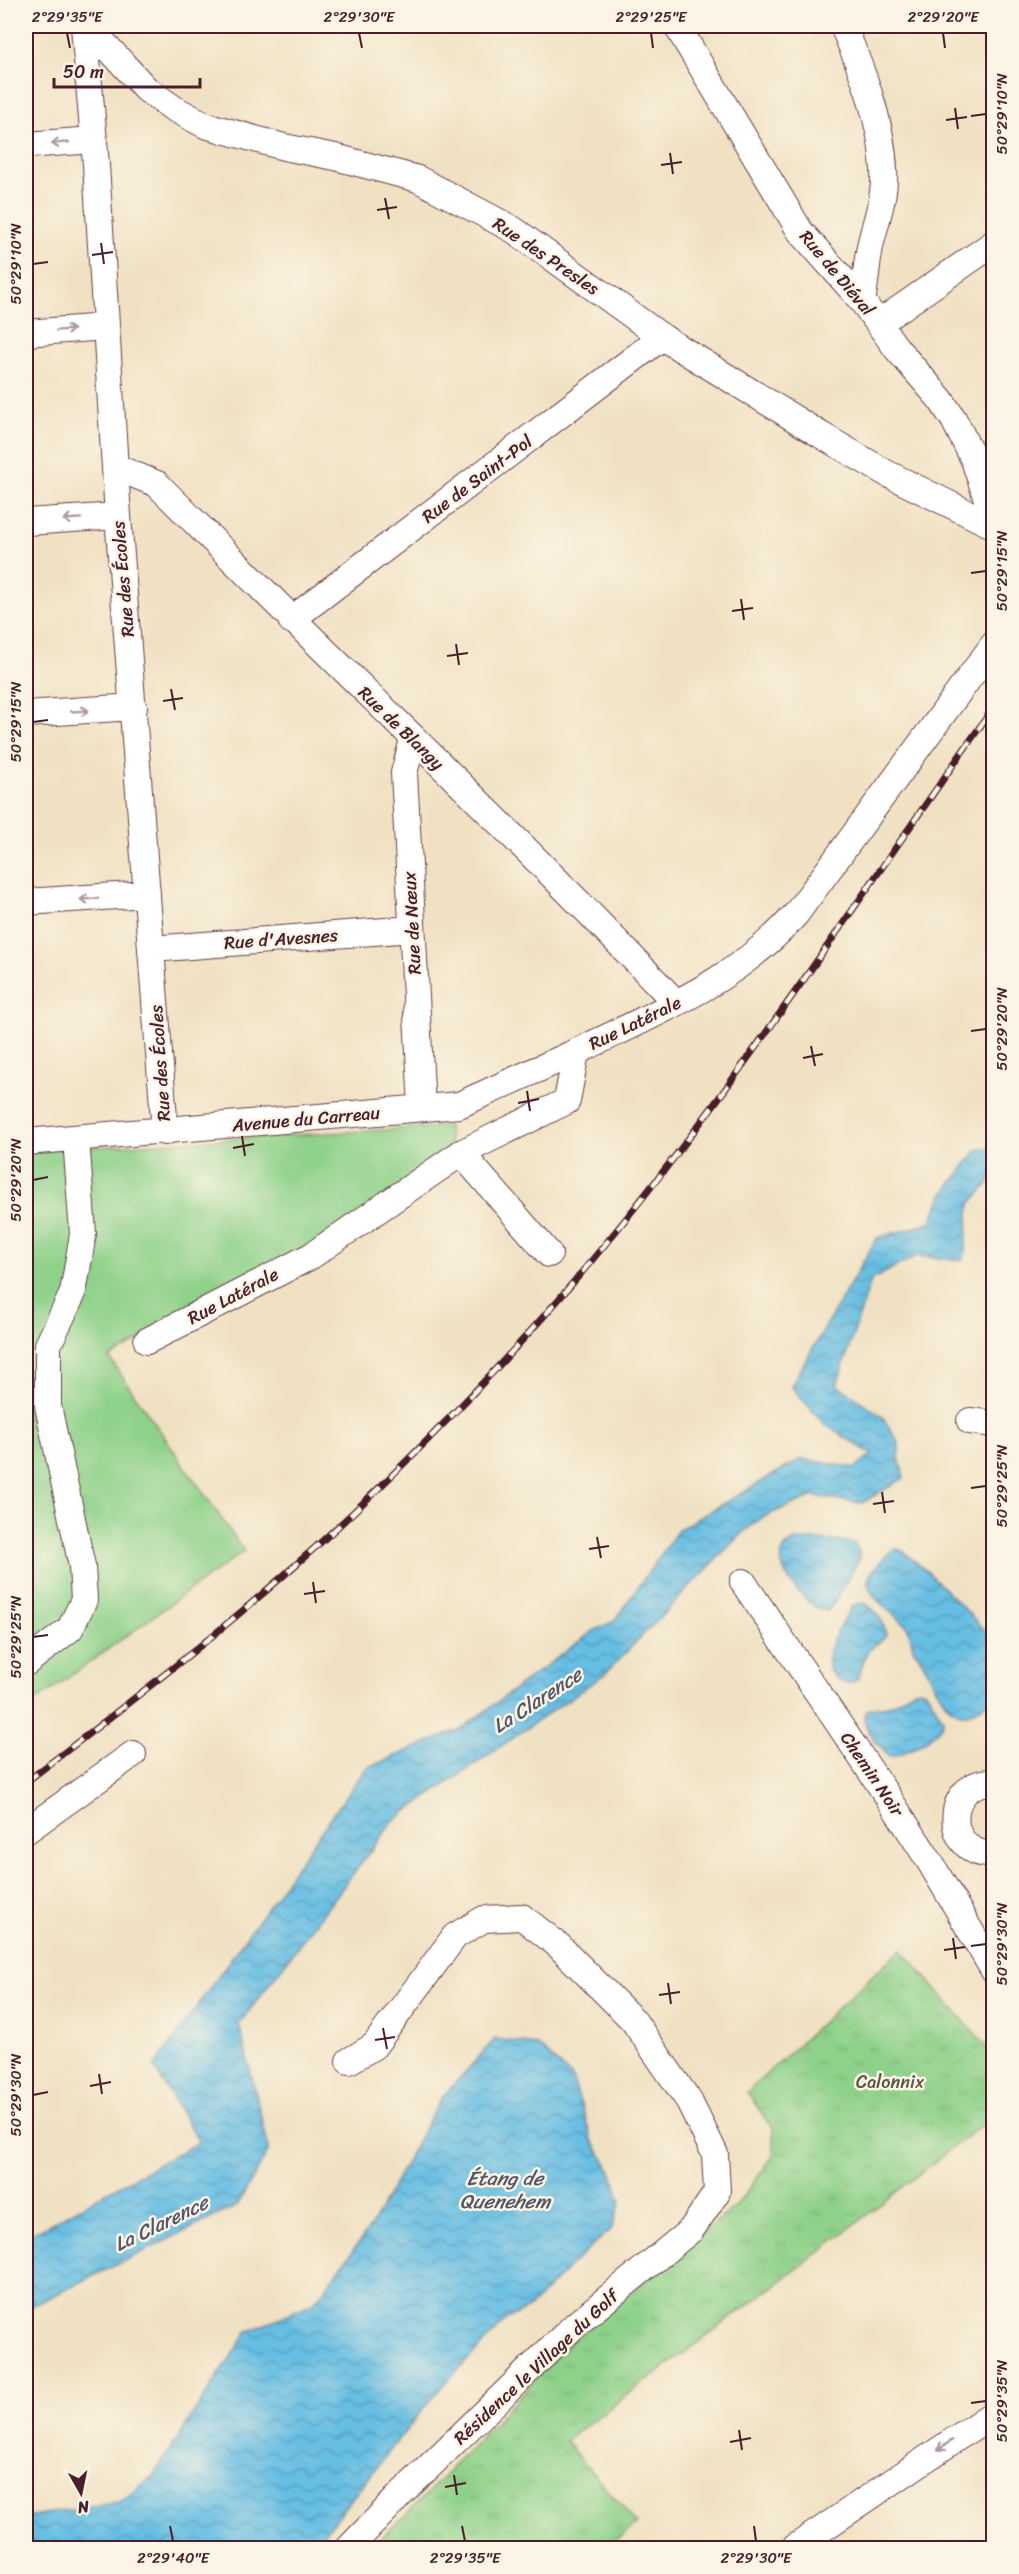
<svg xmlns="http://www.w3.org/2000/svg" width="1019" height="2574" font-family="Sriracha,sans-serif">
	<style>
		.green { fill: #8ed189; stroke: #6c785a; stroke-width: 1.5 }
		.park { fill: url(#park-tufts); stroke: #6c785a; stroke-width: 1.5 }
		.water { fill: url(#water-waves); stroke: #586e87; stroke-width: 1.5 }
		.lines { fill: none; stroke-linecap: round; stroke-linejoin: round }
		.minor-casing { stroke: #633c42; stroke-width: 28 }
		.minor { stroke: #fff; stroke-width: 26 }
		.rail-casing { stroke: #4a1f2b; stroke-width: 7 }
		.rail { stroke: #fcf5e5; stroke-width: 4.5; stroke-dasharray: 14; stroke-linecap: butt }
		.oneway { stroke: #ae9aa0 }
		.ticks { fill: none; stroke: #4a1f2b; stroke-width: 2 }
		.labels { text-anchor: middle; stroke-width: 5; stroke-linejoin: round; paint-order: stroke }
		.street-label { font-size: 18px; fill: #4a1f2b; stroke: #fcf5e5 }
		.park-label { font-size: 18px; fill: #5e5447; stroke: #fcf5e5 }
		.water-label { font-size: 20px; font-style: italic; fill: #54576b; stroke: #fcf5e5 }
		.neatline { fill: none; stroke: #4a1f2b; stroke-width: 2 }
		.ticks-label { font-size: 15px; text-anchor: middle; fill: #4a1f2b }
	</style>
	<defs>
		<pattern id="park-tufts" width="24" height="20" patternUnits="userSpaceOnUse" patternTransform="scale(1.5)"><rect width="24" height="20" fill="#8ed189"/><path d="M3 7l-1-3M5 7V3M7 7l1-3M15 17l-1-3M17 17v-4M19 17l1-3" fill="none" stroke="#7cb376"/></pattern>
		<pattern id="water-waves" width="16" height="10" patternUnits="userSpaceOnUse" patternTransform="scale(1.5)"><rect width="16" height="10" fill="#66bee3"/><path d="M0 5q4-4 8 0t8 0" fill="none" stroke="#569ab8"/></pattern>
	</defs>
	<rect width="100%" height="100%" fill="#fcf5e5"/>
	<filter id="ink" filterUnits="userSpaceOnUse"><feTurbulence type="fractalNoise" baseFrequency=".0167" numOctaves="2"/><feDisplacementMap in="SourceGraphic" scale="12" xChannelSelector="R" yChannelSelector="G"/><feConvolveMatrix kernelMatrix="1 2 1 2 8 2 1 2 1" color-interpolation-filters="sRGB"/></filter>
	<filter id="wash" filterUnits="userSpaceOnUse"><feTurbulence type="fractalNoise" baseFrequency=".008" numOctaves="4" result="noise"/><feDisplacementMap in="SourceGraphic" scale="24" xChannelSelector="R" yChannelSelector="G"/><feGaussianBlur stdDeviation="1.35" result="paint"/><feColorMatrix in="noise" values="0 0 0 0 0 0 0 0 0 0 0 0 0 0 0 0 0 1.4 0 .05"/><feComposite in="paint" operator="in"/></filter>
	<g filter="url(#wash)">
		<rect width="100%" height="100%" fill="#f0e1c2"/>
		<polygon class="green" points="448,1126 452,1159 317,1261 142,1339 109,1358 244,1551 26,1708 26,1151"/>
		<polygon class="park" points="901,1949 993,2054 993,2116 813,2257 565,2441 637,2524 605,2548 563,2548 557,2542 549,2548 371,2548 417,2504 573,2340 737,2205 773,2156 773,2129 747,2092"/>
		<g class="water">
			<polygon points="993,1147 993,1178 970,1204 964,1260 916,1256 871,1280 837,1385 882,1416 899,1443 899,1458 904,1478 862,1503 813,1496 763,1517 742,1533 605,1674 393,1821 239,2024 269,2150 237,2206 26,2309 26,2237 199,2142 154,2067 366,1768 461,1729 592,1632 614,1621 679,1529 801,1459 855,1468 872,1454 824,1424 791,1386 877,1238 930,1223 942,1196 977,1150"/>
			<path d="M801 1540 843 1541 855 1544C858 1548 860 1552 859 1558 857 1564 832 1609 827 1611 810 1612 751 1550 801 1540Z"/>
			<path d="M896 1549 903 1551 929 1573 993 1638V1698C984 1704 973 1715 961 1713 941 1709 931 1673 921 1659 919 1655 914 1652 913 1648 910 1640 913 1635 907 1627 896 1613 872 1602 868 1583 866 1575 889 1551 896 1549Z"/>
			<path d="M864 1603C875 1609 885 1622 886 1635 881 1643 871 1646 866 1654 861 1662 863 1674 856 1680 851 1684 844 1684 838 1680 813 1663 840 1628 850 1609L853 1605Z"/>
			<path d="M920 1689 927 1692 943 1719C942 1734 903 1758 888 1756 882 1748 853 1719 869 1709 875 1705 885 1707 892 1704 903 1698 907 1691 920 1689Z"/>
			<polygon points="495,2039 537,2045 572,2077 592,2140 611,2171 621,2201 612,2228 570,2266 530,2307 507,2319 436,2393 312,2548 26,2548 26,2517 120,2502 153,2476 247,2332 315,2302 371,2226 440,2100"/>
		</g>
	</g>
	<g filter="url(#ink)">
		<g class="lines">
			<g class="minor-casing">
				<g id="minor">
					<polyline points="84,26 96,165 118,516 165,1132"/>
					<polyline points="88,26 146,89 173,108 205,125 284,147 335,157 418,179 514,230 662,337 821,435 886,473 994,526"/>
					<polyline points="677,26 800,231 862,301 897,349 941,400 954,420 974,460 994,520"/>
					<path d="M843 26C862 70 882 121 884 170 886 196 875 222 870 247 866 265 866 283 862 301"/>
					<polyline points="26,145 94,140"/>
					<polyline points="879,323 994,243"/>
					<polyline points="26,333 105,327"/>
					<path d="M115 467 157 484C329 658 508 826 676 1003"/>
					<polyline points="26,522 118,516"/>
					<polyline points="291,620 662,337"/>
					<polyline points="26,714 134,707"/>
					<polyline points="413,740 404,773 422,1108"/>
					<polyline points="26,902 147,894"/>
					<polyline points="151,949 412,929"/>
					<polyline points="26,1142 459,1105 576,1052"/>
					<polyline points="461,1153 549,1254"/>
					<path d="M147 1341 311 1256 461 1153 567 1101 576 1052C654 1014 738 981 796 914L994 644"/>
					<polyline points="970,1421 994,1424"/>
					<polyline points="743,1582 886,1794 930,1862 994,1971"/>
					<polyline points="26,1663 70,1629 84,1600 82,1566 48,1406 48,1345 73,1293 83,1234 76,1138"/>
					<path d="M994 1782C942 1780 943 1857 994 1854"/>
					<polyline points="26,1831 133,1754"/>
					<polyline points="349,2061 374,2046 455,1936 484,1919 522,1917 558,1945 633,2020 689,2101 715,2154 717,2192 691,2230 575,2325 404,2491 349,2548"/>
					<polyline points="794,2548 994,2413"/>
				</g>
			</g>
			<use href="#minor" class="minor"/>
			<g class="rail-casing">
				<path id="rail" d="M26 1782C113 1715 200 1649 283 1576 369 1501 450 1420 527 1335 702 1142 843 919 994 707"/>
			</g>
			<use href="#rail" class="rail"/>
		</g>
		<defs><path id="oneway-shaft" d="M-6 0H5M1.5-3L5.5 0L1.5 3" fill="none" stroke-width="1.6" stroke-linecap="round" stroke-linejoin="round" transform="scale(1.5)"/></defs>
		<g class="oneway">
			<use href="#oneway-shaft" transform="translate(60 143) rotate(176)"/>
			<use href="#oneway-shaft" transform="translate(65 330) rotate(-4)"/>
			<use href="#oneway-shaft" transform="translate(72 519) rotate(176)"/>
			<use href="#oneway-shaft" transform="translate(80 711) rotate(-3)"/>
			<use href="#oneway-shaft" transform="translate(89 899) rotate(177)"/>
			<use href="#oneway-shaft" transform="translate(945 2445) rotate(146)"/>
		</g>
	</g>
	<path class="ticks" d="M67 33 70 48M359 33 362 48M651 33 653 48M943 33 945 48M955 108 958 129M971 116 986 114M946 120 967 117M670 153 673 174M661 165 682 162M385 198 389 219M377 210 397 207M101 243 104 264M92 255 113 252M33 264 48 262M971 573 986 571M741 599 744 620M732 611 753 608M456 644 459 665M447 656 468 653M171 689 175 710M163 701 183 698M33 722 48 720M971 1031 986 1029M811 1046 815 1066M803 1058 823 1054M527 1091 530 1111M518 1103 539 1099M242 1136 245 1156M233 1148 254 1144M33 1180 48 1177M971 1488 986 1486M882 1492 885 1513M873 1504 894 1501M597 1537 601 1558M589 1549 609 1546M313 1582 316 1603M304 1594 325 1591M33 1637 48 1635M953 1938 956 1959M971 1946 986 1944M944 1950 965 1947M668 1983 671 2004M659 1995 680 1992M383 2028 387 2049M375 2040 395 2037M99 2074 102 2094M90 2086 111 2082M33 2095 48 2092M971 2403 986 2401M739 2430 742 2450M730 2442 751 2438M454 2475 457 2495M445 2487 466 2483M170 2526 173 2541M462 2526 465 2541M754 2526 756 2541"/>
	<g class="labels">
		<g class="street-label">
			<text transform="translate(546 256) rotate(34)" y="6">Rue des Presles</text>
			<text transform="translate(837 273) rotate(50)" y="6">Rue de Diéval</text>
			<text transform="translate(477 479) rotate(-37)" y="6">Rue de Saint-Pol</text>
			<text transform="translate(123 579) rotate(-95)" y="6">Rue des Écoles</text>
			<text transform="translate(401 728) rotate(44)" y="6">Rue de Blangy</text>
			<text transform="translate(412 923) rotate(-93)" y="6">Rue de Nœux</text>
			<text transform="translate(281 939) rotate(-4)" y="6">Rue d'Avesnes</text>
			<text transform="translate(635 1023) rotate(-26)" y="6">Rue Latérale</text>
			<text transform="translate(160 1063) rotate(-94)" y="6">Rue des Écoles</text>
			<text transform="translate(306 1119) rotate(-5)" y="6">Avenue du Carreau</text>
			<text transform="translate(233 1296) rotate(-28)" y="6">Rue Latérale</text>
			<text transform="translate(872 1774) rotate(56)" y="6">Chemin Noir</text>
			<text transform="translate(536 2367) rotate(-43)" y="6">Résidence le Village du Golf</text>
		</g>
		<g class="park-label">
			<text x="890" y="2088">Calonnix</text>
		</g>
		<g class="water-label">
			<text transform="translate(537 1700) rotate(-33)" y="7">La Clarence</text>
			<text x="505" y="2185">Étang de<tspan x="505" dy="23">Quenehem</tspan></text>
			<text transform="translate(161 2223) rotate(-26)" y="7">La Clarence</text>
		</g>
	</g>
	<rect width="1019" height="2574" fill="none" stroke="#fcf5e5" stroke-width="66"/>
	<g transform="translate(81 2493) rotate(171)" stroke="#fcf5e5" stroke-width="4.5" paint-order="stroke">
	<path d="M0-4.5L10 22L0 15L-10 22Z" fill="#4a1f2b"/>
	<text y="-9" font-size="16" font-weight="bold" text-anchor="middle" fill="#4a1f2b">N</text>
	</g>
	<path d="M54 78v9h146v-9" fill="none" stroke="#4a1f2b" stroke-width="3"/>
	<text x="63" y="78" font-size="18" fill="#4a1f2b" stroke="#fcf5e5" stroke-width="4.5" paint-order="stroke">50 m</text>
	<rect x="33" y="33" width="953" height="2508" class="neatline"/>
	<g class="ticks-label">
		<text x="67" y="22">2°29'35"E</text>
		<text x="359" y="22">2°29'30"E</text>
		<text x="651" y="22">2°29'25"E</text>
		<text x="943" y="22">2°29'20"E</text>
		<text transform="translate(1002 114) rotate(-90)" y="5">50°29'10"N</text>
		<text transform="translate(16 264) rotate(-90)" y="5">50°29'10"N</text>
		<text transform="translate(1002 571) rotate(-90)" y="5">50°29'15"N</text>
		<text transform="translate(16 722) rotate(-90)" y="5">50°29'15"N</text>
		<text transform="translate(1002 1029) rotate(-90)" y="5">50°29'20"N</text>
		<text transform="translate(16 1180) rotate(-90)" y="5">50°29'20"N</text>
		<text transform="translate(1002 1486) rotate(-90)" y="5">50°29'25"N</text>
		<text transform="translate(16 1637) rotate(-90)" y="5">50°29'25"N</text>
		<text transform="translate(1002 1944) rotate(-90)" y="5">50°29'30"N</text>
		<text transform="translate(16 2095) rotate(-90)" y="5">50°29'30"N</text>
		<text transform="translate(1002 2401) rotate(-90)" y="5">50°29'35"N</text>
		<text x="173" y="2563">2°29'40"E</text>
		<text x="465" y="2563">2°29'35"E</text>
		<text x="756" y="2563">2°29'30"E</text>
	</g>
</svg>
